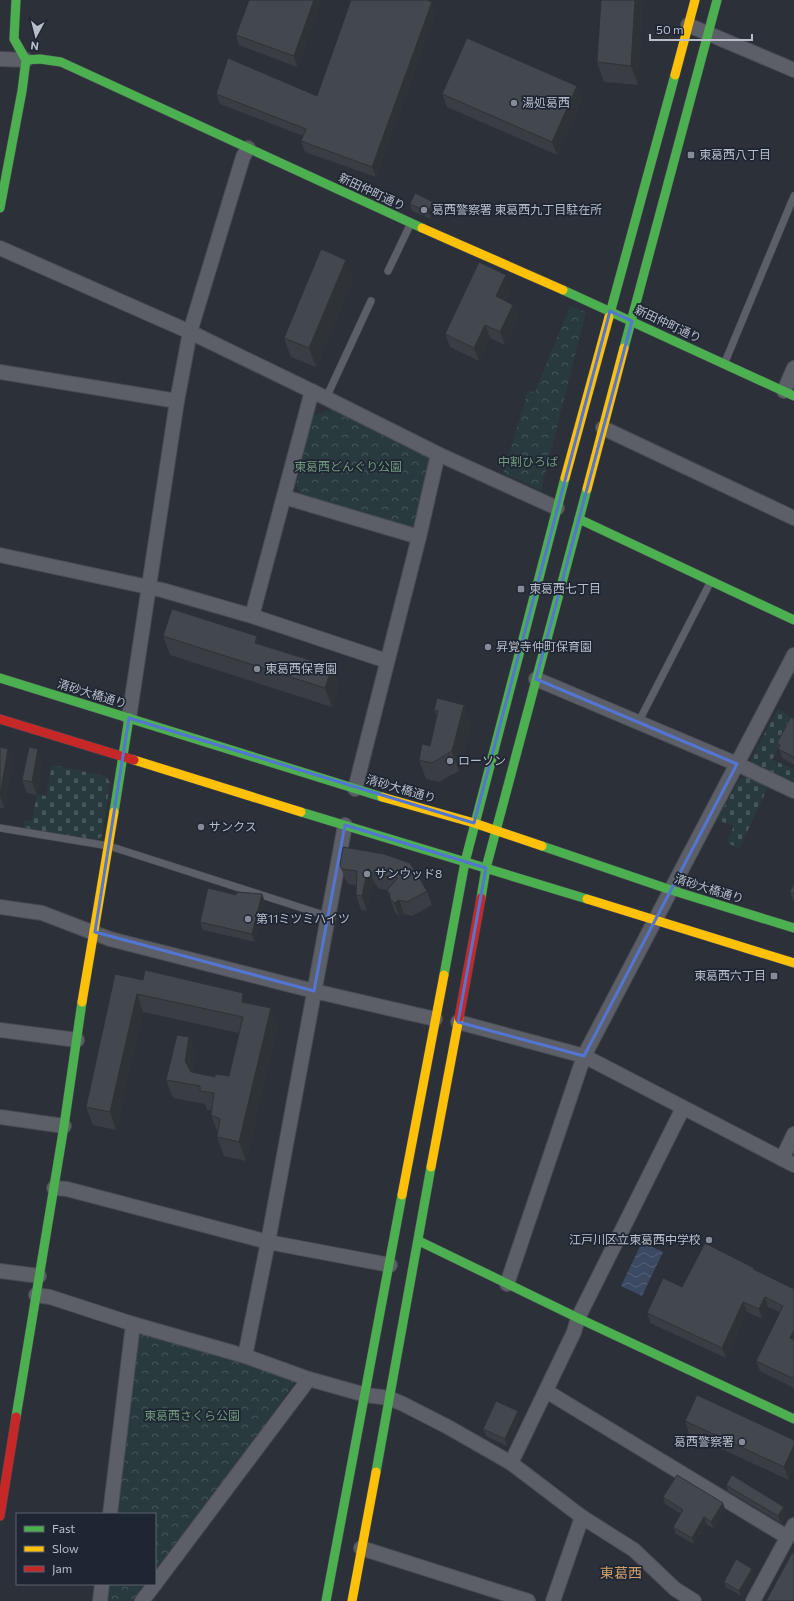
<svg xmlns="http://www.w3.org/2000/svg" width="794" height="1601" font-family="Commissioner,'Noto Sans JP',sans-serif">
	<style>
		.cemetery { fill: url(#cemetery-stones) }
		.park { fill: url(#park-crowns) }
		.water { fill: url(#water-waves) }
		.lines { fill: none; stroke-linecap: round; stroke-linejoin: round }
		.lane-casing { stroke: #484b52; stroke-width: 8 }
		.street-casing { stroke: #484b52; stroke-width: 16 }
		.fast-casing { stroke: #484b52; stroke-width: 10 }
		.slow-casing { stroke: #484b52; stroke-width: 10 }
		.jam-casing { stroke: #484b52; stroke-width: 10 }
		.lane { stroke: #5c5f67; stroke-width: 7 }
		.street { stroke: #5c5f67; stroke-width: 14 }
		.fast { stroke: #4caf50; stroke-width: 9 }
		.slow { stroke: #ffc107; stroke-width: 9 }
		.jam { stroke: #c62828; stroke-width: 9 }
		.wall { fill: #3a3d43 }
		.shaded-wall { fill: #2f3237 }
		.building { fill: #43474e; stroke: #2f3237 }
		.marked { fill: none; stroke: #5375d3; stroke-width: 3; stroke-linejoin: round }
		.poi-dot { fill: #868c97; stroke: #1f2633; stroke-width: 1.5 }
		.labels { text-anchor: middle; stroke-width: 3.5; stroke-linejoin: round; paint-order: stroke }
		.poi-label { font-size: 12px; fill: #b7bdc9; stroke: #1f2633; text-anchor: start }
		.street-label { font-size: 12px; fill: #b7bdc9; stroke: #1f2633 }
		.park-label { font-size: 12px; fill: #70987c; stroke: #1f2633 }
		.quarter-label { font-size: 14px; fill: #ce9e6c; stroke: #1f2633 }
	</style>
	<defs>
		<pattern id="cemetery-stones" width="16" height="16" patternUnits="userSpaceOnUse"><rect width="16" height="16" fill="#293a3e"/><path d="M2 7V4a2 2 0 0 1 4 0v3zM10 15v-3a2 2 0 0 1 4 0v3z" fill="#465559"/></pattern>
		<pattern id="park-crowns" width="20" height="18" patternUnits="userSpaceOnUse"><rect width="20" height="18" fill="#293a3e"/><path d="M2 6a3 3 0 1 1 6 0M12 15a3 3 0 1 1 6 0" fill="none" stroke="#465559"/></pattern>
		<pattern id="water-waves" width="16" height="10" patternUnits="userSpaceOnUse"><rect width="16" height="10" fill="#3c4962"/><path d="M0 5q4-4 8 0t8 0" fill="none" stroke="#566177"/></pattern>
	</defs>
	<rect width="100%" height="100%" fill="#2c3039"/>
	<g class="cemetery">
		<polygon points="778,709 794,719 772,760 794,769 794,783 752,763 751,759"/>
		<polygon points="52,765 106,776 110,783 102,836 97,840 23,828 25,820 32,821 37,794 46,796"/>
		<polygon points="748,777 768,787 739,849 727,842 734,826 717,820 740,778"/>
	</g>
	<g class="park">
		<polygon points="570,306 586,312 541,490 503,474 528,391 535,392"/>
		<polygon points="331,410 432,459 414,529 303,500 296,485 313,416"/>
		<polygon points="137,1331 297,1379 155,1583 155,1514 115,1514"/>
		<polygon points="106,1584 154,1584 142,1601 104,1601"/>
	</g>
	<polygon class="water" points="642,1242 663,1252 642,1296 621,1286"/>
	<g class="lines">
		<g class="lane-casing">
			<g id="lane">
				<polyline points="388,271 410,225"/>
				<polyline points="725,362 794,196"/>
				<polyline points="326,398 371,301"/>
				<polyline points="638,723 710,583"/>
				<polyline points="0,828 109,846 327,916"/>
			</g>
		</g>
		<g class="street-casing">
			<g id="street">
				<polyline points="688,25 794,70"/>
				<polyline points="0,59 26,60"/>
				<polyline points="0,248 190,332 326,398 438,454 557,508"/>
				<polyline points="0,372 177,401"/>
				<polyline points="784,391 794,368"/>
				<polyline points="603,428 794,518"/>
				<polyline points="284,497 419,537"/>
				<polyline points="0,555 162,590 252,616 387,661"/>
				<polyline points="252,616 312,391"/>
				<polyline points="536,679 737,764 794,791"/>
				<polyline points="129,718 177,401 190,332 243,157 248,148"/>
				<polyline points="355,789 419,537 438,454"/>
				<polyline points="0,907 42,913 110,939 314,991 435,1019"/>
				<polyline points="458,1022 584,1056 794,1165"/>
				<polyline points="0,1030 77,1040"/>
				<polyline points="0,1117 64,1126"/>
				<polyline points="782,1159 794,1134"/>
				<polyline points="54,1188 67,1189 268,1242 390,1265"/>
				<polyline points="0,1271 39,1276"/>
				<polyline points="507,1284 584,1056 794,655"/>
				<polyline points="36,1295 50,1297 133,1324 245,1356 309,1379 366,1395 389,1398 403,1404 448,1427 511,1463 582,1517 634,1550 675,1589 694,1601"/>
				<polyline points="245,1356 268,1242 345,825"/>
				<polyline points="546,1391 787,1537"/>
				<polyline points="511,1463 574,1332 578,1318 683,1108"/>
				<polyline points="110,1514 133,1324"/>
				<polyline points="361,1548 528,1601"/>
				<polyline points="155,1584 309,1379"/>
				<polyline points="100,1601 102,1584"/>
				<polyline points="142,1601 155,1584"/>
				<polyline points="553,1601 582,1517"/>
				<polyline points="753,1601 794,1525"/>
			</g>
		</g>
		<g class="fast-casing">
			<g id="fast">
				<polyline points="26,60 40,59 61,62 422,228"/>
				<polyline points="0,208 22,91 26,60 14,39 16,0"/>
				<polyline points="563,290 794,396"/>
				<polyline points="609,317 675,75"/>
				<polyline points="624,348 717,0"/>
				<polyline points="579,519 794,620"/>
				<polyline points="0,678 382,797"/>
				<polyline points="114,812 129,718"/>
				<polyline points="301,812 587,899"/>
				<polyline points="542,846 671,890 794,928"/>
				<polyline points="481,898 486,868 587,489"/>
				<polyline points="444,975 465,862 565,478"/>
				<polyline points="419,1241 578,1318 794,1419"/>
				<polyline points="16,1417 64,1126 82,1002"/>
				<polyline points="376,1472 431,1167"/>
				<polyline points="326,1601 402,1195"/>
			</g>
		</g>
		<g class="slow-casing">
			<g id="slow">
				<polyline points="675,75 695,0"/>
				<polyline points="422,228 563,290"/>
				<polyline points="565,478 609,317"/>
				<polyline points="587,489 624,348"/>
				<polyline points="134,760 301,812"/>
				<polyline points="382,797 474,823 542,846"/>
				<polyline points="587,899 794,963"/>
				<polyline points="82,1002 114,812"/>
				<polyline points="431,1167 459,1018"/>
				<polyline points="402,1195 444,975"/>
				<polyline points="352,1601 376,1472"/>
			</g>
		</g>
		<g class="jam-casing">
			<g id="jam">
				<polyline points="0,719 134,760"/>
				<polyline points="459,1018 481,898"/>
				<polyline points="0,1516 16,1417"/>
			</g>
		</g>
		<use href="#lane" class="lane"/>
		<use href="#street" class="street"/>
		<use href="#fast" class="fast"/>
		<use href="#slow" class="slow"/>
		<use href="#jam" class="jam"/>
	</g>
	<g class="wall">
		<polygon points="249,0 322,0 297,67 239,45 236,35"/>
		<polygon points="643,0 638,85 604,82 597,62"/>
		<polygon points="436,12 376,177 305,152 301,141 303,136 220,104 216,94 317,96"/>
		<polygon points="442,94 582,99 557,155 447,107"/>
		<polygon points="410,204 436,209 431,219 412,211"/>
		<polygon points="353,279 316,367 291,357 284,338"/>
		<polygon points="511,288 505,301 513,305 518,318 505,345 490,338 479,361 450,347 445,334"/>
		<polygon points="163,636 257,636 260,645 332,667 339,686 332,707 170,655"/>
		<polygon points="464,705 471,724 459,771 439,782 426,779 419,760 430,746 437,717 434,710"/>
		<polygon points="794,719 794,765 782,758 777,743"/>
		<polygon points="0,747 8,749 13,760 4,808 0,808"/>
		<polygon points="42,762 37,795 27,793 22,780"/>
		<polygon points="343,847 427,891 432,905 412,916 404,914 400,917 395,912 387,890 379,889 374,882 367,911 361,910 356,895 356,885 348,884 345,879 340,865"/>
		<polygon points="794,883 794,902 793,901 790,892"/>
		<polygon points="262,894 265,902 255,942 203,930 200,922 236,895"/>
		<polygon points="115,974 271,1008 278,1026 246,1161 224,1156 217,1137 218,1134 211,1115 211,1110 207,1110 205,1104 173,1098 166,1080 189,1037 196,1055 193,1072 215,1077 229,1076 239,1033 143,1012 116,1130 93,1125 86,1107"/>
		<polygon points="754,1268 754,1270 794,1289 794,1388 760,1371 756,1361 780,1312 768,1307 762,1319 747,1312 726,1358 650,1323 647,1313 682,1287"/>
		<polygon points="520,1418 507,1446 486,1436 483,1429"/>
		<polygon points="685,1421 794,1440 794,1469 789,1480 689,1434"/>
		<polygon points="726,1485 784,1507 786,1514 781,1523 728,1491"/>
		<polygon points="663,1497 723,1503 725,1510 714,1529 706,1524 694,1544 676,1534 673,1527 681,1514 665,1504"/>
		<polygon points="752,1569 754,1574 741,1596 726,1587 724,1582"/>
	</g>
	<g class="shaded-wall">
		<polygon points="314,0 322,0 297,67 294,56"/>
		<polygon points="635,0 643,0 638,85 631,66"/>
		<polygon points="432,2 436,12 376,177 372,167"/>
		<polygon points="577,86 582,99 557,155 552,142"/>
		<polygon points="433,202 436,209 431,219 428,212"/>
		<polygon points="346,260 353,279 316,367 309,348"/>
		<polygon points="506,275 511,288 501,310 496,296"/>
		<polygon points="513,305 518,318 505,345 500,332"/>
		<polygon points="485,325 490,338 479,361 474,348"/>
		<polygon points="257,636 264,655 255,643"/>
		<polygon points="332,667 339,686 332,707 325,688"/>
		<polygon points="464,705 471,724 459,771 452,751"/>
		<polygon points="8,749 13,760 4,808 0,796"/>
		<polygon points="38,749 42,762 37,795 32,782"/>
		<polygon points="368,868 374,882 367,911 362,896"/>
		<polygon points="262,894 265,902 255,942 252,934"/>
		<polygon points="399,900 404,914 400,917 394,903"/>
		<polygon points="243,993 250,1011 242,1002"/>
		<polygon points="137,994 143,1012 116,1130 110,1112"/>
		<polygon points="271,1008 278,1026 246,1161 239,1142"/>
		<polygon points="189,1037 196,1055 192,1079 185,1061"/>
		<polygon points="765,1297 768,1307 762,1319 759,1309"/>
		<polygon points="743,1302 747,1312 726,1358 722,1348"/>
		<polygon points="794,1330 794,1347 790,1338"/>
		<polygon points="518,1411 520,1418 507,1446 505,1439"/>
		<polygon points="794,1445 794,1469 789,1480 784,1467"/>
		<polygon points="723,1503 725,1510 714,1529 711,1522"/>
		<polygon points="784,1507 786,1514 781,1523 778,1516"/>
		<polygon points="704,1517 706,1524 694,1544 692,1538"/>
		<polygon points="752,1569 754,1574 741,1596 739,1591"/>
	</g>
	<g class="building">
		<polygon points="249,0 314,0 294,56 236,35"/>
		<polygon points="351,0 427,0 432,2 372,167 301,141 306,129 216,94 228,58 317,96"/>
		<polygon points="601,0 635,0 631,66 597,62"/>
		<polygon points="467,38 577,86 552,142 442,94"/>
		<polygon points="415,193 433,202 428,212 410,204"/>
		<polygon points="321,249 346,260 309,348 284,338"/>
		<polygon points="479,262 506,275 496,296 513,305 500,332 485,325 474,348 445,334"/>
		<polygon points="172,609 257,636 255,643 332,667 325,688 163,636"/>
		<polygon points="437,698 464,705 452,751 432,763 419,760 422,744 430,746 438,711 434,710"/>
		<polygon points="791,717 794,719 794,757 778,749 780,745 777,743"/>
		<polygon points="0,747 8,749 0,796"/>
		<polygon points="29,747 38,749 32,782 22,780"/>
		<polygon points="343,847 384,854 410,863 427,891 407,902 399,900 394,903 390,898 390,894 387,890 398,878 374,875 368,868 362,896 356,895 357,871 342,869 340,865"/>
		<polygon points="794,883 794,894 790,892"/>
		<polygon points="208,888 236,895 237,892 262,894 252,934 200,922"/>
		<polygon points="145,970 243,993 242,1002 271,1008 239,1142 217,1137 220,1119 211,1115 214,1093 200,1091 200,1086 166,1080 177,1035 189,1037 185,1061 191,1072 215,1077 215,1074 229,1076 243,1017 137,994 110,1112 86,1107 115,974 143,980"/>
		<polygon points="705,1243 754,1268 753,1269 794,1289 794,1330 790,1338 794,1340 794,1379 756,1361 783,1306 765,1297 759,1309 743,1302 722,1348 647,1313 663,1278 682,1287"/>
		<polygon points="697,1395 794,1440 794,1445 784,1467 685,1421"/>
		<polygon points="496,1401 518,1411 505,1439 483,1429"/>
		<polygon points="677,1475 723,1503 711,1522 704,1517 692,1538 673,1527 683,1510 663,1497"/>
		<polygon points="732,1475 784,1507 778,1516 726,1485"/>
		<polygon points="792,1553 794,1553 794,1601 766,1601"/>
		<polygon points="736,1559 752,1569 739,1591 724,1582"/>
	</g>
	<path class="marked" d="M610 311 632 321 536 679 737 764 584 1056 458 1022 486 868 345 825 314 991 95 932 129 718 474 823Z"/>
	<g class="poi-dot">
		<circle cx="514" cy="103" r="4"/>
		<rect x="687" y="151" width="8" height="8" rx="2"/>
		<circle cx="424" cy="210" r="4"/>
		<rect x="517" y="585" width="8" height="8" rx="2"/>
		<circle cx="488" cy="647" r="4"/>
		<circle cx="257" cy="669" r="4"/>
		<circle cx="450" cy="761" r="4"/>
		<circle cx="201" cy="827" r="4"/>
		<circle cx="367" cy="874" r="4"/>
		<circle cx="248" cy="919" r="4"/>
		<rect x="770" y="972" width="8" height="8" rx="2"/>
		<circle cx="709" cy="1240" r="4"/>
		<circle cx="742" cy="1442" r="4"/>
	</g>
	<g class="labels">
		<g class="poi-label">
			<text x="522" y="107">湯処葛西</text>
			<text x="699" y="159">東葛西八丁目</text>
			<text x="432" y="214">葛西警察署 東葛西九丁目駐在所</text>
			<text x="529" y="593">東葛西七丁目</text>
			<text x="496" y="651">昇覚寺仲町保育園</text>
			<text x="265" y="673">東葛西保育園</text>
			<text x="458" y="765">ローソン</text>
			<text x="209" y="831">サンクス</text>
			<text x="375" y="878">サンウッド8</text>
			<text x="256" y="923">第11ミツミハイツ</text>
			<text x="766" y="980" text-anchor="end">東葛西六丁目</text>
			<text x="701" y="1244" text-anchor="end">江戸川区立東葛西中学校</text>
			<text x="734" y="1446" text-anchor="end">葛西警察署</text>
		</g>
		<g class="street-label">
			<text transform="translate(372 192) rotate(25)" y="4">新田仲町通り</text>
			<text transform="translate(668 324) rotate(25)" y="4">新田仲町通り</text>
			<text transform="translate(92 694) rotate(17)" y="4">清砂大橋通り</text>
			<text transform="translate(401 789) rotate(16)" y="4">清砂大橋通り</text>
			<text transform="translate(709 889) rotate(17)" y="4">清砂大橋通り</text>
		</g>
		<g class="park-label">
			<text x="528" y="466">中割ひろば</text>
			<text x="348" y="471">東葛西どんぐり公園</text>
			<text x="192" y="1420">東葛西さくら公園</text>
		</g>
		<g class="quarter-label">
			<text x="621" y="1578">東葛西</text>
		</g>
	</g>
	<rect x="16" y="1513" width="140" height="72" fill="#1f2633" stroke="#5c626f"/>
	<rect x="24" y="1526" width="20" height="6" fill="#4caf50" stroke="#5c626f"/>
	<text x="52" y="1533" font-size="12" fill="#b7bdc9">Fast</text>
	<rect x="24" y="1546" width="20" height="6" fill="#ffc107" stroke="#5c626f"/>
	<text x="52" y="1553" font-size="12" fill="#b7bdc9">Slow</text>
	<rect x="24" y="1566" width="20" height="6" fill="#c62828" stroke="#5c626f"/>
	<text x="52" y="1573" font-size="12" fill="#b7bdc9">Jam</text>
	<g transform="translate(36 36) rotate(187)" stroke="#1f2633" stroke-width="3" paint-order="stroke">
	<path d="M0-3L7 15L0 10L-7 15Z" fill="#b7bdc9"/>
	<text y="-6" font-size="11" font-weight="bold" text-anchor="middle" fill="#b7bdc9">N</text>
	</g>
	<path d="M650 34v6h102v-6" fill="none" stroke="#b7bdc9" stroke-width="2"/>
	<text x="656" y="34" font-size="12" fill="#b7bdc9" stroke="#1f2633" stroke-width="3" paint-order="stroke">50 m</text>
</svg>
